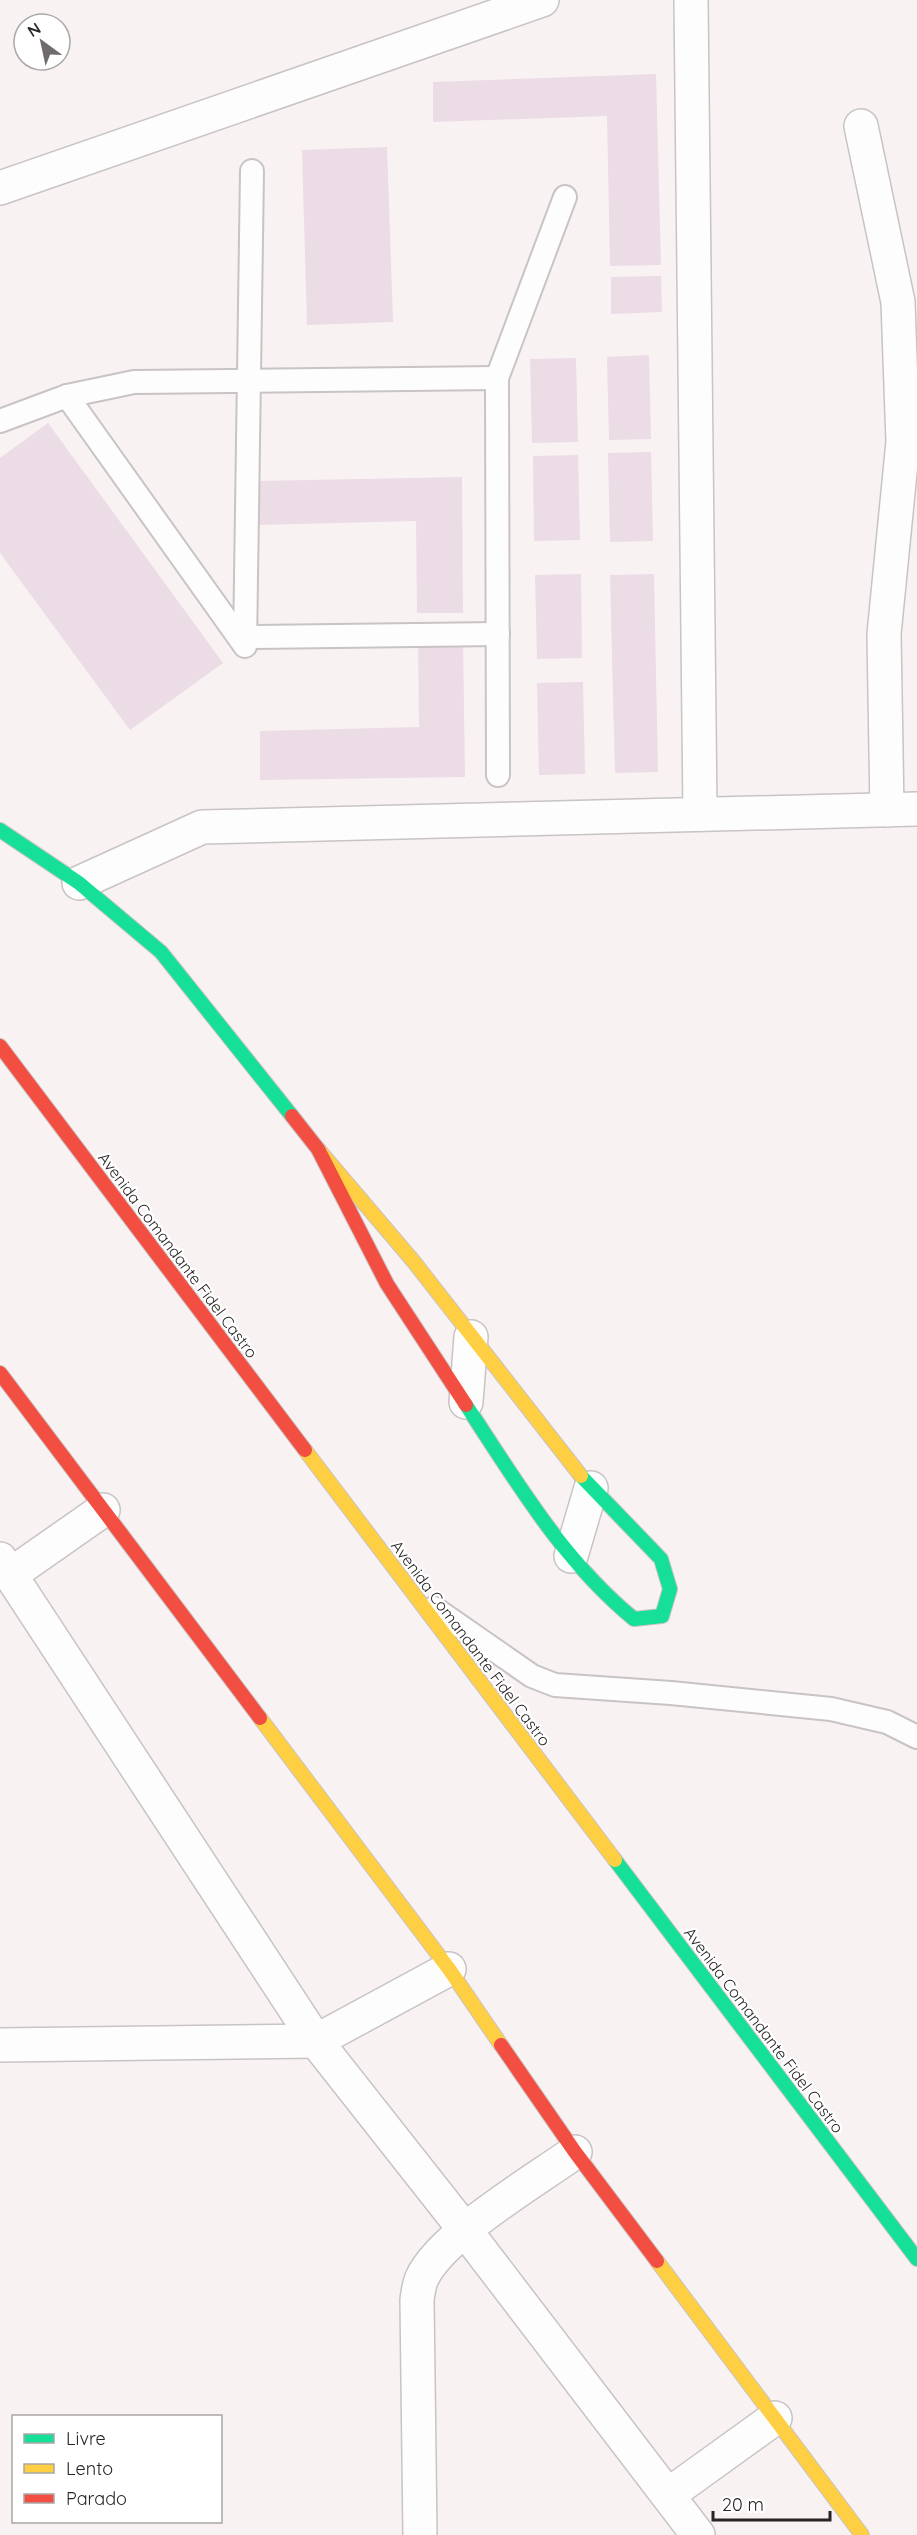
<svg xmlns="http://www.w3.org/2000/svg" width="917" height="2535" font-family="Quicksand,sans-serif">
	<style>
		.building { fill: #ecdce5 }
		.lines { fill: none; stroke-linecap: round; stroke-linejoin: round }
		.lane-casing { stroke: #c8c3c4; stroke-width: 26 }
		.street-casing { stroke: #c8c3c4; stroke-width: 36 }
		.fast-casing { stroke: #c8c3c4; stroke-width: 16 }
		.slow-casing { stroke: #c8c3c4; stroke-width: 16 }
		.jam-casing { stroke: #c8c3c4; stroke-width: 16 }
		.lane { stroke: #fefdfd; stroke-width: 22 }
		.street { stroke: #fefdfd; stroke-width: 33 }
		.fast { stroke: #16e098; stroke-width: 14 }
		.slow { stroke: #ffcf43; stroke-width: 14 }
		.jam { stroke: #f24e42; stroke-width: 14 }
		.labels { text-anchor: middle; stroke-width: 4.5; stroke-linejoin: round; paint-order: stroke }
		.street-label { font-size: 16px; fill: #282424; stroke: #fff }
	</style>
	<rect width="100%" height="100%" fill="#f9f2f3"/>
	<g class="building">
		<polygon points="656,74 661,265 610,266 607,116 433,122 433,82"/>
		<polygon points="387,147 393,322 307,325 302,150"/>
		<polygon points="661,276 662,312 611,314 611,277"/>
		<polygon points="649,355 651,439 609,440 607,357"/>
		<polygon points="576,358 578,442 532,443 530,359"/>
		<polygon points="48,423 223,663 130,730 0,553 0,458"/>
		<polygon points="651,452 653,541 610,542 608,453"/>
		<polygon points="578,455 580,540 534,541 533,456"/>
		<polygon points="462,477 463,613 417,613 416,521 257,525 257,481"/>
		<polygon points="581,574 582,658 537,659 535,575"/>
		<polygon points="654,574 658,772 615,773 610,575"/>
		<polygon points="463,639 465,777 260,780 260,731 419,727 418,641"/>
		<polygon points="583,682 585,774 539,775 537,683"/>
	</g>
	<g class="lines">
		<g class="lane-casing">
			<g id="lane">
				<polyline points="67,396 245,646 252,171"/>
				<polyline points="0,421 67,396 134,382 497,378"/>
				<polyline points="246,637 498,634"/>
				<polyline points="498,775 497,378 565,197"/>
				<polyline points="434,1608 532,1676 555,1685 671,1693 831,1709 887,1722 917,1737"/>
			</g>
		</g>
		<g class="street-casing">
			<g id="street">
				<polyline points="691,0 700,814"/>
				<polyline points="861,126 898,302 903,442 884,634 887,810"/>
				<polyline points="0,188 542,0"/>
				<polyline points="79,883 202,827 917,809"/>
				<polyline points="466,1402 471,1337"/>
				<polyline points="571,1556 591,1488"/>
				<polyline points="0,1559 316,2041 465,2230 698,2535"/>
				<polyline points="10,1575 103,1510"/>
				<polyline points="0,2045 316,2041 449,1969"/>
				<polyline points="668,2495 775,2418"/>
				<path d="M420 2535 417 2300C418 2293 419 2284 422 2278 441 2236 536 2180 575 2152"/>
			</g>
		</g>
		<g class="fast-casing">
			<g id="fast">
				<polyline points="0,830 79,883 161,952 292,1116"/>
				<path d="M466 1405C516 1481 563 1561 634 1619L662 1616 670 1589 661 1559 581 1476"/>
				<polyline points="615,1860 917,2259"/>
			</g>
		</g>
		<g class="slow-casing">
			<g id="slow">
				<polyline points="318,1149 414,1262 581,1476"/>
				<polyline points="305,1450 615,1860"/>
				<polyline points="260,1718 449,1969 501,2045"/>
				<polyline points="657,2261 862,2535"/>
			</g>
		</g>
		<g class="jam-casing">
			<g id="jam">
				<polyline points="0,1046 305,1450"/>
				<polyline points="292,1116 318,1149 387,1284 466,1405"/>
				<polyline points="0,1373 260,1718"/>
				<polyline points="501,2045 575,2152 657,2261"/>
			</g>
		</g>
		<use href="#lane" class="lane"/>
		<use href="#street" class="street"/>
		<use href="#fast" class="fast"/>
		<use href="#slow" class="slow"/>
		<use href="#jam" class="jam"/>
	</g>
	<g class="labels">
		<g class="street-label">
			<text transform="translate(178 1255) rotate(53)" y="6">Avenida Comandante Fidel Castro</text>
			<text transform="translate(471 1643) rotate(53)" y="6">Avenida Comandante Fidel Castro</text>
			<text transform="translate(764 2030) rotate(53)" y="6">Avenida Comandante Fidel Castro</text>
		</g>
	</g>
	<rect x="12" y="2415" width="210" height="108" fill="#ffffff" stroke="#a9a7a7" stroke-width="1.5"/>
	<rect x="24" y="2434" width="30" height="9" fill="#16e098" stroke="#a9a7a7" stroke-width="1.5"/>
	<text x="66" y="2445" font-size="18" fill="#282424">Livre</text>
	<rect x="24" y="2464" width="30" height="9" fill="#ffcf43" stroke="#a9a7a7" stroke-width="1.5"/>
	<text x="66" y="2475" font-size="18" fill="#282424">Lento</text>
	<rect x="24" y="2494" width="30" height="9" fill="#f24e42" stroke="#a9a7a7" stroke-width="1.5"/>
	<text x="66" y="2505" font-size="18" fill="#282424">Parado</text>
	<g transform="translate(42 42) rotate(327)"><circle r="28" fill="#ffffff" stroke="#a9a7a7" stroke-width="1.5"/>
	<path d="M0-4.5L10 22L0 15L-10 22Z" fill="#716c6c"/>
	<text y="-9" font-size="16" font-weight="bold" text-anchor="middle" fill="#282424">N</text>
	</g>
	<path d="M713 2511v9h117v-9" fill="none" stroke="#282424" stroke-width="3"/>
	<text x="722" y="2511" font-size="18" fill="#282424" stroke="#ffffff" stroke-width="4.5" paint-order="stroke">20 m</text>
</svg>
